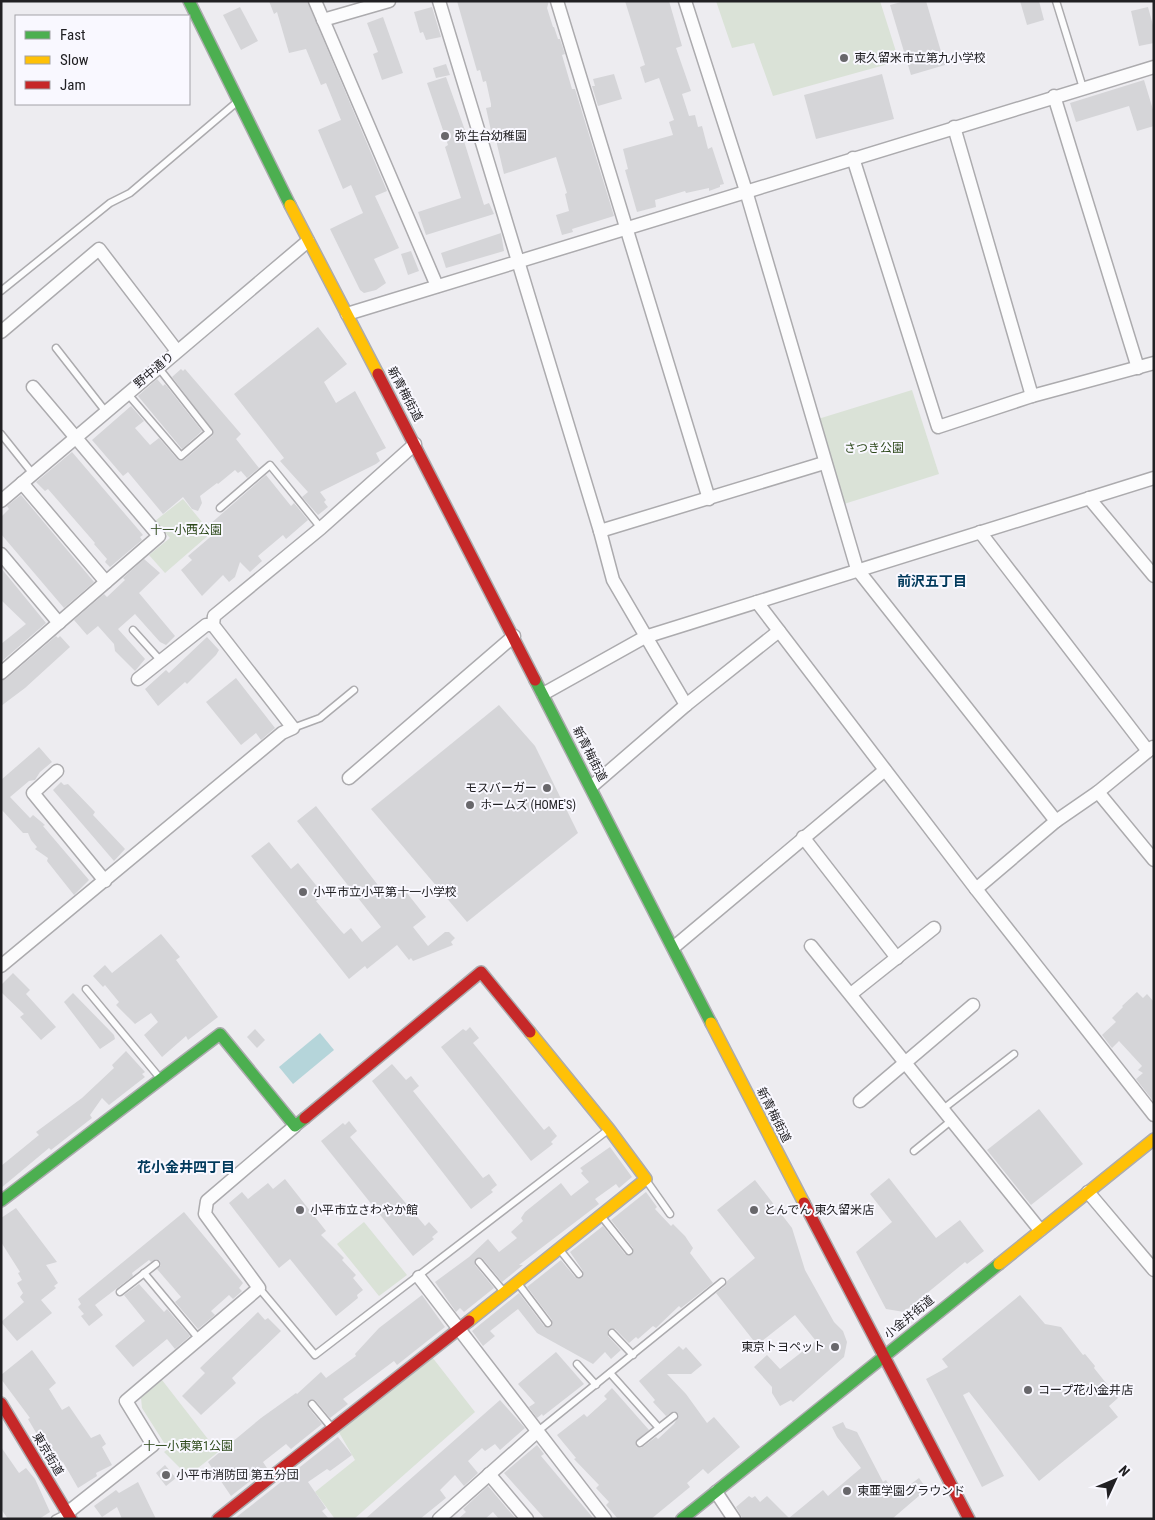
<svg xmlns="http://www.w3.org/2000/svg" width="1155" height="1520" font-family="'Roboto Condensed','Noto Sans JP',sans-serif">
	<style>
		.green { fill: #dae2d7 }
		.water { fill: #b5d5da }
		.building { fill: #d5d5d8 }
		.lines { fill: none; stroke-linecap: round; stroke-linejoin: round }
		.lane-casing { stroke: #acabae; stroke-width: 9 }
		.street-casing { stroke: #acabae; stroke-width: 15 }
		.fast-casing { stroke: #acabae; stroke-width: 14 }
		.slow-casing { stroke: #acabae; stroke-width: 14 }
		.jam-casing { stroke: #acabae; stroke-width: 14 }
		.lane { stroke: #fcfcfd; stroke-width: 6 }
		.street { stroke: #fcfcfd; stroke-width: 12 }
		.fast { stroke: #4caf50; stroke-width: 11 }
		.slow { stroke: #ffc107; stroke-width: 11 }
		.jam { stroke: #c62828; stroke-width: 11 }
		.poi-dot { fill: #68676b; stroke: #f9f8ff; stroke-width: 2 }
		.labels { text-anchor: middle; stroke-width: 4; stroke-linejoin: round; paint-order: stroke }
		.poi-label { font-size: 12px; fill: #212023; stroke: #f9f8ff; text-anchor: start }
		.street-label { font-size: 12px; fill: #212023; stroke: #f9f8ff }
		.park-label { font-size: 12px; fill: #2c481a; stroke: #f9f8ff }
		.neighbourhood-label { font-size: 14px; font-weight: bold; fill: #01395b; stroke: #f9f8ff }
	</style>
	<rect width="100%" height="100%" fill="#edecf0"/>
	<g class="green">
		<polygon points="716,1 880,1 899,61 773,96 754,43 732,48"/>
		<polygon points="912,390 939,474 844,504 818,419"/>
		<polygon points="183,499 211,533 165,573 149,555 170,538 155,521"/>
		<polygon points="364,1222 407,1275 379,1296 337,1244"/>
		<polygon points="432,1357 475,1412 354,1519 335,1519 315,1492 355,1460 337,1429"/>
		<polygon points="162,1380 218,1452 188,1476 164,1452 168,1449 142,1408 141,1398"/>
	</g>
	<polygon class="water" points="320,1033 334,1050 293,1084 279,1067"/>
	<g class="building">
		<polygon points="269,1 307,1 387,191 375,196 399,248 374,259 386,283 376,290 364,293 360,290 330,229 363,213 351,185 343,189 318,130 341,120 326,83 321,85 306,49 289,53 277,12 274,14"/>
		<polygon points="457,1 549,1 547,8 553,27 554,27 558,39 560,39 565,54 562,55 572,89 575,89 614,216 572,229 573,232 562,235 556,215 569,211 565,194 567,193 556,157 504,174 496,140 493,140 486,108 491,107 491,104 486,81 483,82 480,70 477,71"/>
		<polygon points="625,1 669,1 682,46 676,48 691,91 682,94 689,116 695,115 698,127 702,126 708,149 712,147 724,184 720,185 720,187 709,191 709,188 686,193 685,191 655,200 656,207 637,212 625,170 628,169 623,149 673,135 669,122 674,120 659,78 645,83 640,67 645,65"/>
		<polygon points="905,1 926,1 945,65 911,75 890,5"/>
		<polygon points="1020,1 1039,1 1044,20 1027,25"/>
		<polygon points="240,7 258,41 241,50 223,15"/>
		<polygon points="432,7 441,37 426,40 423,32 420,33 414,12"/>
		<polygon points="1148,7 1154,29 1154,43 1139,46 1131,11"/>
		<polygon points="383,17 403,73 382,80 373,54 378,52 367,23"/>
		<polygon points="446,64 450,75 436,78 433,68"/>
		<polygon points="614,74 622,99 598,106 592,86 595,86 593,79"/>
		<polygon points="882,74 894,119 816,139 804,95"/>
		<polygon points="446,77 467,136 463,138 484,205 489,203 494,214 426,235 418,212 461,198 445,147 448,145 427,83"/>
		<polygon points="1144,80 1154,113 1154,126 1137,131 1129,106 1076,122 1070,103"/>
		<polygon points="501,233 504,251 446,268 441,253"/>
		<polygon points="411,251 419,271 408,275 401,254"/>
		<polygon points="318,327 347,364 324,382 336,403 355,391 386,448 376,453 380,461 376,464 320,492 326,500 324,502 328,507 318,515 302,497 308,492 280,461 284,458 234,394"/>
		<polygon points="181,369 183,371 185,369 241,434 236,439 259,468 247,478 241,471 238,473 235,470 218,484 217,483 200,496 202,503 198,511 192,509 183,497 163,514 128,472 123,476 92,440 131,406 144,421 135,428 150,445 159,438 178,460 184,460 212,436 214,432 172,377"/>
		<polygon points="157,379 163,386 165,384 202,431 182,449 138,396"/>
		<polygon points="72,452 143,535 140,537 142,540 110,567 105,562 107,559 94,544 95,543 48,489 45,491 36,482"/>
		<polygon points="266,475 291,506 294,503 308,520 286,539 283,535 258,556 262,561 250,572 240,562 235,577 229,582 223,575 202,596 181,570 192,560 188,556 215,533 209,525"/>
		<polygon points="21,495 94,582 64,608 1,534 1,517 9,509 7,506"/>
		<polygon points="144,559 160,573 139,593 175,636 166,645 160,642 135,614 118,629 145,659 135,671 115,651 114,644 98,626 87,635 74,620 104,594 107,597 125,580 123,578"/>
		<polygon points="1,568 46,623 1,662 1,644 26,624 1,600"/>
		<polygon points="56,636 58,638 60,636 70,647 25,688 1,706 1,681 6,679"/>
		<polygon points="207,637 219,650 216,655 187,684 185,682 158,706 145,689 166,670 169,673"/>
		<polygon points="236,678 275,728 261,740 256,733 241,745 206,702"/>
		<polygon points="499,705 535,746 578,833 467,922 371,809"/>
		<polygon points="39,747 52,762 40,772 35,780 29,781 10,797 30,818 33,815 45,825 43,826 89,880 74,895 47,861 48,858 35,849 37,847 31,840 28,833 23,833 1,809 1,780"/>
		<polygon points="61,782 64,785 68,784 95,812 93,815 125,849 114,861 53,790"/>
		<polygon points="316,806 385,894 393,886 403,896 407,893 426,917 413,927 428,946 445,932 449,932 455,938 451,942 453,945 413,961 411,958 409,960 397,945 367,969 365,966 349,979 251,856 269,842 291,869 298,863 324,895 316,901 341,931 344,934 351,928 362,942 381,927 297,821"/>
		<polygon points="161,934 180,957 176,960 218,1017 188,1040 186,1036 162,1057 144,1035 158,1022 151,1013 135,1024 116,1005 119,1002 105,985 103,987 93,976 105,965 112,973"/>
		<polygon points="13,973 30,990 26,994 56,1027 41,1040 20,1017 24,1014 1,992 1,985"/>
		<polygon points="1137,992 1143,998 1147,994 1154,1002 1154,1102 1136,1079 1143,1073 1138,1070 1142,1066 1119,1041 1112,1048 1102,1035 1116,1022 1112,1018 1123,1007 1122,1006"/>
		<polygon points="73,993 114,1035 115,1039 100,1049 64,1002"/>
		<polygon points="470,1027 479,1038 473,1043 544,1130 549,1126 557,1136 551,1142 553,1144 531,1161 441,1047 463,1029 466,1031"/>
		<polygon points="255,1029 265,1040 257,1048 247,1037"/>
		<polygon points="126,1051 145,1072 142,1074 145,1077 109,1105 102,1098 90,1115 92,1118 51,1150 49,1148 1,1188 1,1166 39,1135 36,1132 82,1098 114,1068 112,1065"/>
		<polygon points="392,1064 406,1080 411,1076 419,1086 413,1091 483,1178 489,1174 497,1185 491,1190 493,1192 471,1209 372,1081"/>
		<polygon points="1039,1109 1083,1164 1031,1205 987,1150"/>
		<polygon points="349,1121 357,1131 350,1137 425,1226 429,1222 438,1232 432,1237 434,1239 413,1256 321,1141 343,1123 345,1125"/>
		<polygon points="610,1147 632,1177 619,1188 616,1184 595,1199 599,1204 519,1265 523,1265 502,1282 482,1258 476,1258 475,1265 494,1288 464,1312 460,1308 456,1312 435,1282 469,1257 488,1239 499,1252 517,1238 511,1232 523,1221 521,1218 525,1212 561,1183 571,1196 589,1182 581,1173 583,1171 580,1168"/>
		<polygon points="889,1178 936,1238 960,1220 984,1251 967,1264 965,1262 904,1312 886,1309 856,1252 892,1222 870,1194"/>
		<polygon points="285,1179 326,1231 321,1235 344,1258 342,1260 356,1275 353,1278 363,1290 357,1295 358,1298 336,1316 290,1259 279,1268 229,1203 242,1192 248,1199 268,1183 273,1189"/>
		<polygon points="755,1180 792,1228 805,1270 834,1322 843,1331 847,1342 844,1357 793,1402 791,1400 780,1406 772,1393 772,1387 754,1367 767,1355 780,1369 816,1341 795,1315 757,1345 716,1293 725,1286 727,1281 755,1258 717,1210"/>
		<polygon points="646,1192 657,1207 655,1209 671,1226 673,1224 685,1236 693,1248 690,1253 713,1283 681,1308 679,1306 656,1328 653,1326 638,1339 636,1337 629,1343 615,1329 609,1329 608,1336 621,1350 611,1359 605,1352 593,1364 537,1333 518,1309 490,1331 495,1336 483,1346 472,1331 519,1293 544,1326 551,1327 552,1320 527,1287 561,1260 575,1277 582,1278 583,1271 570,1252 603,1226 625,1254 632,1255 633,1248 611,1220"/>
		<polygon points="16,1208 57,1262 46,1265 58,1283 54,1286 56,1288 41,1300 52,1313 17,1341 1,1322 24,1302 20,1297 23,1293 17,1283 22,1280 18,1273 20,1272 1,1242 1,1218"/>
		<polygon points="184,1212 243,1283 239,1288 242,1291 233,1299 229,1295 211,1311 215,1315 198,1329 175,1302 181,1297 157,1269 161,1265 160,1261 156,1259 151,1262 149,1260 132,1273 133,1276 95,1305 103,1315 89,1326 81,1316 84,1314 78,1307 81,1304 78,1299"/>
		<polygon points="139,1284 164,1312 167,1309 190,1336 175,1349 167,1339 133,1367 115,1346 145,1321 124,1295"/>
		<polygon points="422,1295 445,1327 397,1365 394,1361 343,1399 348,1404 330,1418 315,1400 309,1400 308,1407 322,1424 291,1449 286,1444 263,1462 267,1468 231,1496 208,1462 261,1418 296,1393 297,1394 321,1372 326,1378 356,1356 355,1354 379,1328"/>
		<polygon points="1020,1295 1045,1324 1061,1327 1083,1355 1085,1354 1095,1366 1094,1368 1118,1398 1109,1406 1118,1417 1039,1481 969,1392 963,1395 1004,1476 982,1487 926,1379 948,1367 942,1359"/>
		<polygon points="258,1312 265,1320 268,1318 281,1331 232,1378 236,1383 201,1415 182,1396 205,1373 200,1368"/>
		<polygon points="679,1346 683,1350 686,1347 702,1365 691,1374 667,1374 686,1394 707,1423 714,1417 740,1447 708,1474 703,1469 687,1483 690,1487 651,1519 618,1519 606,1505 609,1502 596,1488 599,1485 574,1459 576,1458 557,1435 584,1414 587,1417 607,1399 604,1396 612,1388 649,1430 636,1441 636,1446 641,1448 656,1437 658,1439 674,1424 679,1415 674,1411 666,1416 653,1402 655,1400 639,1381"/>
		<polygon points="32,1350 56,1383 49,1389 62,1410 69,1406 91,1438 100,1434 106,1444 102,1447 112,1465 96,1473 97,1476 78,1488 63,1462 55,1465 28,1419 30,1418 1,1379 1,1375"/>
		<polygon points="556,1352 584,1384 543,1416 542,1414 537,1418 529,1407 535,1403 518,1384"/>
		<polygon points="500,1400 525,1428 500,1450 495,1444 485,1451 482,1448 468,1461 478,1473 464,1486 455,1475 440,1490 446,1498 420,1519 365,1519"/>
		<polygon points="843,1422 846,1428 857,1432 883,1482 886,1480 896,1495 919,1478 926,1488 919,1494 920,1495 892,1519 743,1519 736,1507 749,1496 752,1498 755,1496 760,1502 767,1496 789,1518 823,1490 828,1496 861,1468 837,1437 832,1427"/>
		<polygon points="338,1437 352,1455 330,1471 327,1469 308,1482 326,1508 322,1511 329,1519 234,1519"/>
		<polygon points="537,1445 544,1454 541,1456 594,1519 545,1519 504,1473"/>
		<polygon points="1,1447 19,1473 26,1468 35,1479 50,1512 39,1519 8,1519 1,1509"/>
		<polygon points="165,1465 176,1478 166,1486 156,1473"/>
		<polygon points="138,1482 156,1519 122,1519 117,1507 102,1517 94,1506 116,1490 119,1493"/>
		<polygon points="488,1486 516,1519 499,1519 493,1512 485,1519 458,1519 466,1512 463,1509"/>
	</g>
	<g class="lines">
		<g class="lane-casing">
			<g id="lane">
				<polyline points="1056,1 1083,88"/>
				<polyline points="1,291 110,203 130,193 237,102"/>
				<polyline points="56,348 106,412"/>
				<polyline points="127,393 181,456 209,432 158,367"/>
				<polyline points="1,434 33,474"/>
				<polyline points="220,508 270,465 321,528"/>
				<polyline points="133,630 161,661"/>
				<polyline points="293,728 320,718 354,690"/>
				<polyline points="86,989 159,1077"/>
				<polyline points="943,1109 1014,1054"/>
				<polyline points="914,1151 952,1120"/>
				<polyline points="646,1180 670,1214"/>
				<polyline points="602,1217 629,1251"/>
				<polyline points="560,1250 579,1274"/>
				<polyline points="479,1262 504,1292"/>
				<polyline points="144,1273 199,1339"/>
				<polyline points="517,1282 548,1323"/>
				<polyline points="259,1288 315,1355 608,1130"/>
				<polyline points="120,1292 156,1264"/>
				<polyline points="612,1333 633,1355"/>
				<polyline points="577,1364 596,1385"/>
				<polyline points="610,1373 659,1428"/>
				<polyline points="312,1404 332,1428"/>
				<polyline points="538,1431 722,1282"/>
				<polyline points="640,1443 674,1416"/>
				<polyline points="55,1519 67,1513"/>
			</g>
		</g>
		<g class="street-casing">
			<g id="street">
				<polyline points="315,1 437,286"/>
				<polyline points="439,1 600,531 613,580 686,705"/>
				<polyline points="557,1 709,499"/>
				<polyline points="685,1 746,191 857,569 1056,821"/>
				<polyline points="323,20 389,1"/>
				<polyline points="1054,96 1138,368"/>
				<polyline points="954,127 1032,396"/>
				<polyline points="853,158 938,427 1032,396 1154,363"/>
				<polyline points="347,314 1154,67"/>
				<polyline points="1,332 99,249 177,351"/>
				<polyline points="22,483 106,582"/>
				<polyline points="1089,498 1154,576"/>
				<polyline points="1,501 308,241"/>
				<polyline points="600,531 824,463"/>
				<polyline points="980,532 1148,751"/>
				<polyline points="1,554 59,623"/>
				<polyline points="757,602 976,889 1154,1115"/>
				<polyline points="1,673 159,536 33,387"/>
				<polyline points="138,679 206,625 213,625"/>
				<polyline points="543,694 645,637 1154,478"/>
				<polyline points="57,771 33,793 105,881"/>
				<polyline points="349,778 514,636"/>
				<polyline points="591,787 686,705 779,631"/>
				<polyline points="1098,792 1154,860"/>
				<polyline points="803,837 897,958"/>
				<polyline points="976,889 1056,821 1098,792 1153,747"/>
				<polyline points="811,946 1040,1230"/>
				<polyline points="674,947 885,770"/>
				<polyline points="1,966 282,733 293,728 213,625 214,616 321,528 415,444"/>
				<polyline points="851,994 934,928"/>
				<polyline points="860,1101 973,1005"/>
				<polyline points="1088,1192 1154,1270"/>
				<polyline points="419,1277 605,1519"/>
				<polyline points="489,1474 527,1519"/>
				<polyline points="716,1492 734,1519"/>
				<polyline points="67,1513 153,1445 126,1401 259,1288 205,1214 207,1201 295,1126"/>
				<polyline points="439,1519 538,1431"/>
			</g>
		</g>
		<g class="fast-casing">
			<g id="fast">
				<polyline points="189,1 290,205"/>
				<polyline points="535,680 711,1023"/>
				<polyline points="1,1201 220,1034 295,1126 305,1118"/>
				<polyline points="682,1519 999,1264"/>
			</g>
		</g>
		<g class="slow-casing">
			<g id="slow">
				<polyline points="290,205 378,374"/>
				<polyline points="711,1023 804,1203"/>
				<polyline points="999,1264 1154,1139"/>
				<polyline points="469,1321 646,1179 609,1129 530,1032"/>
			</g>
		</g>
		<g class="jam-casing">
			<g id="jam">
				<polyline points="378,374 535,680"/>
				<polyline points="305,1118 481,972 530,1032"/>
				<polyline points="804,1203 969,1519"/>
				<polyline points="1,1403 71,1519"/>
				<polyline points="218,1519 469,1321"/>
			</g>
		</g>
		<use href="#lane" class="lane"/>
		<use href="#street" class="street"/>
		<use href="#fast" class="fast"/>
		<use href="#slow" class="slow"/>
		<use href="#jam" class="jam"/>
	</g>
	<g class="poi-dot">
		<circle cx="844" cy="58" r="5"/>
		<circle cx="445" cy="136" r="5"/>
		<circle cx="547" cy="788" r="5"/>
		<circle cx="470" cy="805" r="5"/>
		<circle cx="303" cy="892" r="5"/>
		<circle cx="300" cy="1210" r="5"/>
		<circle cx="754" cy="1210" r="5"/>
		<circle cx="835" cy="1347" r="5"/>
		<circle cx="1028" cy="1390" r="5"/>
		<circle cx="166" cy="1475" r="5"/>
		<circle cx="847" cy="1491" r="5"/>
	</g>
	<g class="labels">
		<g class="poi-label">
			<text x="854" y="62">東久留米市立第九小学校</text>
			<text x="455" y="140">弥生台幼稚園</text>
			<text x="537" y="792" text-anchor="end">モスバーガー</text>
			<text x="480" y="809">ホームズ (HOME'S)</text>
			<text x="313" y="896">小平市立小平第十一小学校</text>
			<text x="310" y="1214">小平市立さわやか館</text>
			<text x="764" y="1214">とんでん 東久留米店</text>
			<text x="825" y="1351" text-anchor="end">東京トヨペット</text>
			<text x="1038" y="1394">コープ花小金井店</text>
			<text x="176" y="1479">小平市消防団 第五分団</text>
			<text x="857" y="1495">東亜学園グラウンド</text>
		</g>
		<g class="street-label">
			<text transform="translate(154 370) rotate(-40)" y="4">野中通り</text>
			<text transform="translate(405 394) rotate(62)" y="4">新青梅街道</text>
			<text transform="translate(590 754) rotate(63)" y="4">新青梅街道</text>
			<text transform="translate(774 1115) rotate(63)" y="4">新青梅街道</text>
			<text transform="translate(909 1317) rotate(-39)" y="4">小金井街道</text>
			<text transform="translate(48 1454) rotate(59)" y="4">東京街道</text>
		</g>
		<g class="park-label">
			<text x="874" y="452">さつき公園</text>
			<text x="186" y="534">十一小西公園</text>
			<text x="188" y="1450">十一小東第1公園</text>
		</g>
		<g class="neighbourhood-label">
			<text x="932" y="586">前沢五丁目</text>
			<text x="186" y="1172">花小金井四丁目</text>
		</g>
	</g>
	<rect width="1155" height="1520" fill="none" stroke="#212023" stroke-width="5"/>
	<rect x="15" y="15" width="175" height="90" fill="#f9f8ff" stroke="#a3a2a7"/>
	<rect x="25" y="31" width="25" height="8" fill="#4caf50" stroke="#a3a2a7"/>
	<text x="60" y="40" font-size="15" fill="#212023">Fast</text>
	<rect x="25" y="56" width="25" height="8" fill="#ffc107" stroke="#a3a2a7"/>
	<text x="60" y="65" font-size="15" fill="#212023">Slow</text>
	<rect x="25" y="81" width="25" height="8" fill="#c62828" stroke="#a3a2a7"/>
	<text x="60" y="90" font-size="15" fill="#212023">Jam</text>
	<g transform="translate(1115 1480) rotate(46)" stroke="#f9f8ff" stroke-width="4" paint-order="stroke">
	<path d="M0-4L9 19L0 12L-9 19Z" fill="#212023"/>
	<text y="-8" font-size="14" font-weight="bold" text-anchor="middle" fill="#212023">N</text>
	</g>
</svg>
